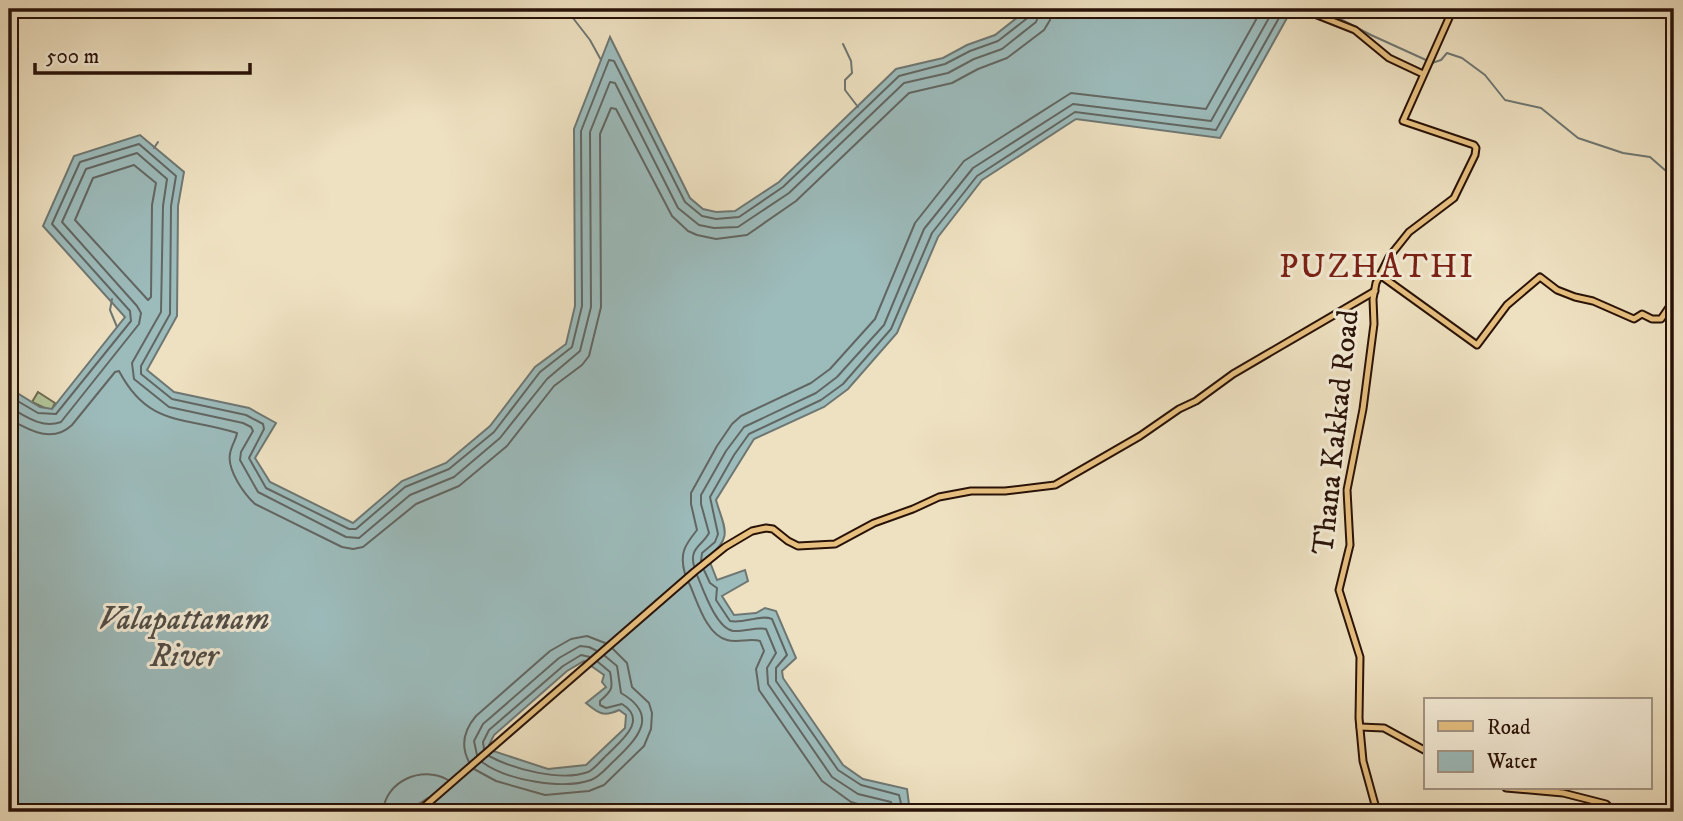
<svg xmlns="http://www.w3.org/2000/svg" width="1683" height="821" font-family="'IM FELL DW Pica',serif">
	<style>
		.green { fill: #b2c498; stroke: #6e6b50; stroke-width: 2 }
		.water { fill: #9cbbbb; stroke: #6e7773; stroke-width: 2; fill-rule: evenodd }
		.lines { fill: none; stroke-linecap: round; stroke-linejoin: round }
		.shore { stroke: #626662; stroke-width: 2 }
		.stream { stroke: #6e7773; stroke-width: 2 }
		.major-casing { stroke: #291208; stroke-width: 9 }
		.major { stroke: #e7c080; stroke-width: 5 }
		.labels { text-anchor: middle; stroke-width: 6; stroke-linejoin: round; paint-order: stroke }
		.street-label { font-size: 30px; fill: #291208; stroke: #f4ecd7 }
		.water-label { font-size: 32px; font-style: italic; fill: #514d47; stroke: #f4ecd7 }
		.quarter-label { font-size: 33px; letter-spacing: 2px; fill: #7a1f14; stroke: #f4ecd7 }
	</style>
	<rect width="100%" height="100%" fill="#eee1c1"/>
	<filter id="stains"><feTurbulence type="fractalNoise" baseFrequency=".00286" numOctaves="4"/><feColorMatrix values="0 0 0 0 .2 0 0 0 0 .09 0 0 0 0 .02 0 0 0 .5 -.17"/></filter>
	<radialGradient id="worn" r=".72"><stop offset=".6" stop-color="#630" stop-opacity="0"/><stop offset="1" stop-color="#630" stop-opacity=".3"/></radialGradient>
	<polygon class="green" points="38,392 55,403 51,411 32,402"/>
	<path class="water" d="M1028 9H1292L1220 138 1076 119 982 180 938 237 897 333 848 389 824 407 754 439 716 500C724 528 734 537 708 557L717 580 745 570 748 581 722 596 734 615 756 613 765 608 776 611 796 658 782 671 783 678 843 765 863 779 907 789 910 812H431L435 808 434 801 428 798 406 812H9V388L40 407 52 409 125 317 43 226 74 156 140 135 184 172 178 206 177 316 147 370 174 392 249 408 276 423 255 458 270 482 353 523 402 481 446 463 490 426 535 367 566 344 575 306 574 129 610 37 690 198 703 209 716 212 735 211 779 182 896 69 943 58 967 45 995 35ZM584 661 604 675 602 682 606 687 586 703C599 714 604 717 619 710L626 715 625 728 586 765 548 769 493 751 489 745 494 735 567 671Z"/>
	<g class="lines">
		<g class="shore">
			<polygon points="134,165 156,183 152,205 151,297 148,300 75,220 93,178"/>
			<polyline points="9,396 38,413 56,414 131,321 130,311 52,224 80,162 139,144 176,176 171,206 170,314 141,366 141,374 172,399 246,415 263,424 264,429 249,458 266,488 349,529 356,529 405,487 449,469 494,432 540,372 572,347 582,306 581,131 609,60 614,61 685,202 702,216 716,219 739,217 783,187 899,76 945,64 970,51 998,41 1030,16 1032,9"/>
			<path d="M9 407C25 416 42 429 61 422L139 324 141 313 137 306 62 222 86 169 137 153 167 179 163 206 161 312 132 363 134 379 169 407 243 423 251 427 253 431 241 452 240 460 258 492 346 537 359 538 410 495 454 477 500 438 547 379 580 351 591 307 590 132 610 82 615 83 678 208 699 225 714 228 738 227 789 193 904 83 948 73 974 59 1002 49 1036 22 1041 9"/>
			<path d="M9 419C29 430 52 444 72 425L115 372 119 371C149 428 185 416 237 433 236 440 231 446 230 454 227 470 244 494 255 504L342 547 353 549 363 547 416 504 459 486 507 446 554 386 582 365 589 356 601 307 600 134 611 108 616 109 672 216 688 231 697 235 716 239 747 235 796 201 909 93 952 83 978 69 1007 58 1044 30 1050 20 1051 9"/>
			<polyline points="701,561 702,553 715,542 718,534 710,497 734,455 749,434 821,400 843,384 891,329 932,233 977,176 1075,112 1216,130 1284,9"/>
			<path d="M694 566C689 548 702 546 709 533L701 504V495L726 451 744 427 816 393 837 377 884 325 924 229 973 168 1073 104 1211 121 1274 9"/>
			<path d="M704 570 710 583 717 588 716 600 730 621C744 624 760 614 772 619L787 655 776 668V681L838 770 861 785 899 795 903 812"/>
			<path d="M685 574C679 553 685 545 697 530L691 504V493L717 446 732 424 741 416 811 383 830 369 875 319 915 223 964 161 1071 93 1206 109 1262 9"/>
			<path d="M697 575C703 589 716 628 733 631 744 632 756 627 766 629L776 653 767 668 768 684 832 777 858 794 891 802 894 812"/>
			<path d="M689 583C697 600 706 635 727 640 738 643 750 638 760 641L764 651 756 669 759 690 822 781 851 802 884 812"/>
			<polyline points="484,749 483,742 489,730 563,666 581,655 590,657"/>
			<polyline points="477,755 474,741 483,724 559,658 580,646 589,647 597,651"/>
			<path d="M489 756C513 769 561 782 588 772 595 769 602 759 608 754 622 740 648 720 622 704L606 708 600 705V701C613 690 613 688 610 672L598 662"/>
			<path d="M469 762C460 745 464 730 476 716L550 651 571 639 587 636 605 643"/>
			<path d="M482 762C506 780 562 790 591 780 600 777 608 766 615 760 639 737 659 715 621 693L617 666 605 656"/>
			<polyline points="474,769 496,781 545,795 589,791 604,785 644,746 651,729 652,713 649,703 632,687 627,663 613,649"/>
			<path d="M383 812C385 781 422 765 448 780"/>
		</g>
		<g class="stream">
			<polyline points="566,9 590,40 601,60"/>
			<polyline points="1321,9 1371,35 1426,60"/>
			<polyline points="843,44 851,61 852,73 845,80 845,90 858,107"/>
			<polyline points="1432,63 1441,60 1447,53 1462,58 1485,75 1505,100 1541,108 1578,138 1623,153 1650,157 1674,178"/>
			<polyline points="154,148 158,142"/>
			<polyline points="112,299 110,310 117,327"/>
		</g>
		<g class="major-casing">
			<g id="major">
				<polyline points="1302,9 1355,30 1389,58 1423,74"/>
				<polyline points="1380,275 1477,345 1507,305 1540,277 1557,290 1575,297 1593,301 1634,319 1642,314 1652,319 1661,319 1674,300"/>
				<polyline points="1360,727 1384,728 1426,751"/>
				<polyline points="1506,788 1563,793 1606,804 1614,812"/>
				<polyline points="418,812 694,572 725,547 752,531 766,528 773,529 788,541 798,546 835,544 874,523 913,509 939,497 971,491 1005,491 1055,485 1140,436 1179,409 1196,401 1233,374 1375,291"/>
				<polyline points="1377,812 1363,761 1359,718 1360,657 1339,590 1350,545 1347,490 1363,409 1374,324 1373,299 1376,283 1389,257 1409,232 1454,198 1475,155 1476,148 1474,145 1403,121 1453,9"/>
			</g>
		</g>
		<use href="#major" class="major"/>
	</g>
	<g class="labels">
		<g class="street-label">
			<text transform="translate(1335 432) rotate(-84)" y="10">Thana Kakkad Road</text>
		</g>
		<g class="water-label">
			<text x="184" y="629">Valapattanam<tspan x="184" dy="37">River</tspan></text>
		</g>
		<g class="quarter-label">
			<text x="1377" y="277">PUZHATHI</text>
		</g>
	</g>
	<rect width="1683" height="821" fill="none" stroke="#eee1c1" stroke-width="35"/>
	<rect x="10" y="10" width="1662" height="800" fill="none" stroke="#291208" stroke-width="3.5"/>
	<rect x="18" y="18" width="1648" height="786" fill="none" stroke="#291208" stroke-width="2"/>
	<rect x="1424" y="698" width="228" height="91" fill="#f4ecd7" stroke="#a39584" stroke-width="2"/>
	<rect x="1438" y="721" width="35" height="10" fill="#e7c080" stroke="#a39584" stroke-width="2"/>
	<text x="1487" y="734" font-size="21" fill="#291208">Road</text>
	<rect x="1438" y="751" width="35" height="21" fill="#9cbbbb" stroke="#a39584" stroke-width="2"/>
	<text x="1487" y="768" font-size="21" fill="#291208">Water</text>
	<path d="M35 63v10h215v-10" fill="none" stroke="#291208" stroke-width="3.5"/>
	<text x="46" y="63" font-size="21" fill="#291208" stroke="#f4ecd7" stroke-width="5" paint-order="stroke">500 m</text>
	<rect width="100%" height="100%" filter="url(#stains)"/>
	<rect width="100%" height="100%" fill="url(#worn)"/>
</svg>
